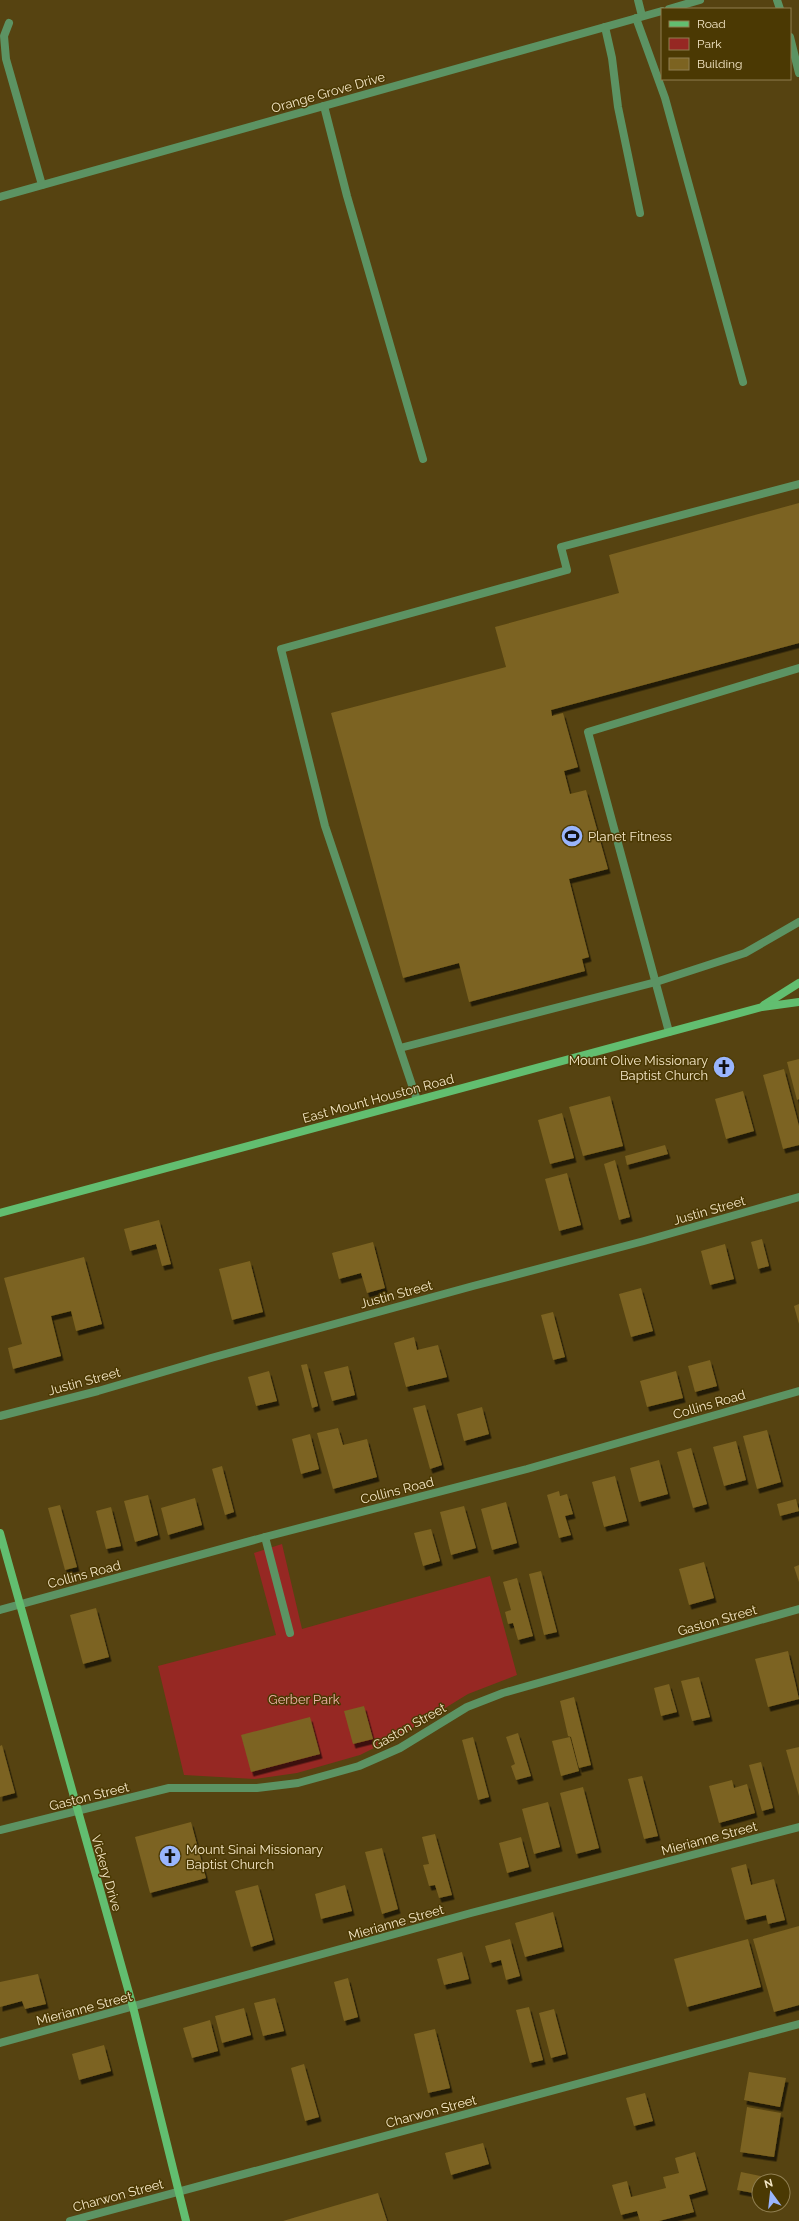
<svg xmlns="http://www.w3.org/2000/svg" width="799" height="2221" font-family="Raleway,sans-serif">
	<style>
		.green { fill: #962823 }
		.building { fill: #7c6321; filter: url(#shadow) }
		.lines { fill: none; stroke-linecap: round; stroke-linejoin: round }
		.lane { stroke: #5c9363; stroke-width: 8 }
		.street { stroke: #5c9363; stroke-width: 8 }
		.secondary { stroke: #62be70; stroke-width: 8 }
		.labels { text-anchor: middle; stroke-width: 3; stroke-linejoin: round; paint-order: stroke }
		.street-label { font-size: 13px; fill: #f4e6c6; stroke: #4b3903 }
		.poi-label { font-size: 13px; fill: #f4e6c6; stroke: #4b3903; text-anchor: start }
		.park-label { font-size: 13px; fill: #f1b4ac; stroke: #4b3903 }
	</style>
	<defs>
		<filter id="shadow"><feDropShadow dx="2.5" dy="4.5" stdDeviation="0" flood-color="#0009"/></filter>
	</defs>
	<rect width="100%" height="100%" fill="#564311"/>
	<polygon class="green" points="282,1544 302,1629 490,1576 517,1675 468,1694 406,1732 360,1755 297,1773 255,1779 184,1775 158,1666 276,1635 254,1553"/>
	<g class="building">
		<polygon points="799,503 799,643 551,710 552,716 563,713 578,767 564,771 570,794 586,790 608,869 569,879 589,957 582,959 585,971 469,1002 459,963 403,978 331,713 506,667 495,627 619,593 609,555"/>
		<polygon points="799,1059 799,1099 797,1100 787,1062"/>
		<polygon points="784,1069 799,1126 799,1145 783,1149 763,1075"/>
		<polygon points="743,1091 754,1131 726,1139 715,1099"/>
		<polygon points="610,1096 623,1146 583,1156 569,1107"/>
		<polygon points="562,1113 574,1158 550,1164 538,1120"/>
		<polygon points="665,1145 668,1154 627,1165 625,1156"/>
		<polygon points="615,1160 630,1217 619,1220 604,1164"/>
		<polygon points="567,1173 581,1225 559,1231 545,1179"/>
		<polygon points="159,1220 171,1264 162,1266 156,1244 130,1251 124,1229"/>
		<polygon points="762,1239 769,1266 758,1269 751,1242"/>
		<polygon points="373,1242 385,1288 367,1293 361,1273 339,1279 332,1253"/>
		<polygon points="725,1244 734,1279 710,1285 701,1251"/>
		<polygon points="84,1257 102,1324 76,1331 71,1311 51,1316 61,1356 13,1369 8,1348 22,1344 4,1278"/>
		<polygon points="250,1261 263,1312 232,1320 219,1269"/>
		<polygon points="641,1288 653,1331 631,1337 619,1294"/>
		<polygon points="799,1304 799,1324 794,1306"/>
		<polygon points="553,1312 565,1357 553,1360 541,1315"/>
		<polygon points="414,1337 417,1350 438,1345 447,1377 406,1387 394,1343"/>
		<polygon points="710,1360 717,1386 695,1392 688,1366"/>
		<polygon points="307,1364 318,1406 312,1408 301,1365"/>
		<polygon points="348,1366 355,1395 332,1401 324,1372"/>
		<polygon points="269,1371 277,1401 256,1406 248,1377"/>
		<polygon points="676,1371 683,1398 647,1407 640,1381"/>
		<polygon points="425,1405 442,1465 430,1469 413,1408"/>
		<polygon points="482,1407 489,1434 464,1441 457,1414"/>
		<polygon points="338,1428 343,1445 367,1439 377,1477 333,1489 317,1433"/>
		<polygon points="767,1430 781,1482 757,1489 743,1436"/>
		<polygon points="310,1434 319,1469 301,1474 292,1439"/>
		<polygon points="736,1441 746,1480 724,1486 713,1447"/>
		<polygon points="691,1448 707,1504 693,1508 677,1452"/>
		<polygon points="659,1460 668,1494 639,1502 630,1468"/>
		<polygon points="222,1466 234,1512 225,1515 212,1469"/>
		<polygon points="615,1476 627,1521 604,1527 592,1482"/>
		<polygon points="559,1491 560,1496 567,1494 573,1514 565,1516 571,1535 559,1538 547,1495"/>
		<polygon points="148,1495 158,1535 135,1542 124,1501"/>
		<polygon points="195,1498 202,1525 168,1535 161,1508"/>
		<polygon points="796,1499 799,1511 780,1516 777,1504"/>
		<polygon points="506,1502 517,1543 492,1550 481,1509"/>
		<polygon points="60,1505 77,1567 65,1570 48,1508"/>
		<polygon points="464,1506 476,1548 451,1555 440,1512"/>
		<polygon points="111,1507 121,1546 106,1549 96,1511"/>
		<polygon points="431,1529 440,1561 423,1566 414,1533"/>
		<polygon points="704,1562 714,1598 689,1605 679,1569"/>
		<polygon points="799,1565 799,1582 794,1567"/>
		<polygon points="541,1571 557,1632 544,1635 529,1574"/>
		<polygon points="517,1578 533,1636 518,1640 513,1623 508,1624 505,1612 511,1610 503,1582"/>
		<polygon points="96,1608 109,1657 83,1664 70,1615"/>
		<polygon points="788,1651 799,1699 768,1707 755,1659"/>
		<polygon points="699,1677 710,1717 692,1721 681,1681"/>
		<polygon points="669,1684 677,1712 661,1716 654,1688"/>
		<polygon points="574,1697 591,1765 579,1768 571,1737 568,1736 560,1701"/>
		<polygon points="364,1706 373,1739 353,1744 344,1711"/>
		<polygon points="310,1717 320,1754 251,1772 241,1735"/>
		<polygon points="518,1733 531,1776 516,1780 511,1766 515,1764 506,1737"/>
		<polygon points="473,1737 489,1797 478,1800 462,1740"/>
		<polygon points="570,1737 579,1771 561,1776 552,1741"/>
		<polygon points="2,1745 15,1793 0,1797 0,1746"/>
		<polygon points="799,1747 799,1796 786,1750"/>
		<polygon points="761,1762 773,1808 762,1811 749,1765"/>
		<polygon points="642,1776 658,1836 644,1839 628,1779"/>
		<polygon points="732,1780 734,1788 747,1784 755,1813 719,1823 709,1786"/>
		<polygon points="583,1787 599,1848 576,1854 560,1793"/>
		<polygon points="548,1802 560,1847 534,1854 522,1809"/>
		<polygon points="191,1822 206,1878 150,1893 135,1837"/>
		<polygon points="435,1834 452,1895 439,1898 435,1885 429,1886 423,1865 429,1864 422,1837"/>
		<polygon points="521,1837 529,1867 507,1873 499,1843"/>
		<polygon points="382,1848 398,1909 382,1914 365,1852"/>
		<polygon points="746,1864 751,1885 774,1879 785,1920 768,1924 766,1915 745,1920 731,1868"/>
		<polygon points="258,1885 273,1940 251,1947 235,1891"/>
		<polygon points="345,1885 352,1911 321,1919 315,1894"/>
		<polygon points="553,1912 562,1947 525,1957 515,1923"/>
		<polygon points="799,1926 799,2005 774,2012 753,1939"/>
		<polygon points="510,1939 520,1976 506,1980 501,1960 490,1963 485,1946"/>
		<polygon points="748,1939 761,1987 687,2007 674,1959"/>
		<polygon points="462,1952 469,1979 444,1985 437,1959"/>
		<polygon points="38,1974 46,2004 25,2009 22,2001 0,2007 0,1982"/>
		<polygon points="348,1978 358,2017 344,2021 334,1982"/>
		<polygon points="275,1998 284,2031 263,2036 254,2003"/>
		<polygon points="529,2007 543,2060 530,2063 516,2010"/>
		<polygon points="244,2008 251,2035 222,2043 215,2016"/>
		<polygon points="554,2009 566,2054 551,2058 539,2013"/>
		<polygon points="210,2020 218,2051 192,2058 183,2028"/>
		<polygon points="435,2029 450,2088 428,2093 414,2034"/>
		<polygon points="104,2045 111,2071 79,2080 72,2054"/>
		<polygon points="304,2064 319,2117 305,2121 291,2068"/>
		<polygon points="749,2072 786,2078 780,2107 744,2100"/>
		<polygon points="645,2093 653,2121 634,2126 626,2098"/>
		<polygon points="747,2107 781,2113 774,2157 740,2152"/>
		<polygon points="483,2143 489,2164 451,2175 445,2153"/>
		<polygon points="695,2152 706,2190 689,2195 694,2212 659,2221 640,2221 637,2211 621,2215 612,2185 627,2181 631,2197 666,2188 663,2177 679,2173 675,2158"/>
		<polygon points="741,2172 765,2177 765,2181 759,2181 759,2194 737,2190"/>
		<polygon points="378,2193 387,2221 283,2221"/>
	</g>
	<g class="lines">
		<g class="lane">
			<polyline points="638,0 642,16"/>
			<polyline points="777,0 780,9"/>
			<polyline points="636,18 665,98 743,382"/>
			<polyline points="9,23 4,36 6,59 42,185"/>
			<polyline points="605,27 612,58 618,107 640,213"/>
			<polyline points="790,37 799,73"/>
			<polyline points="324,106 347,196 423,459"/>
			<polyline points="669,1032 588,732 799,668"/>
			<polyline points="400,1048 656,982 745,953 799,922"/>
			<polyline points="417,1100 325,826 281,649 567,570 561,547 799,484"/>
			<polyline points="265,1537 290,1633"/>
		</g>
		<g class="street">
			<polyline points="669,9 700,0"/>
			<polyline points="0,197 662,11"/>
			<polyline points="0,1416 98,1391 211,1358 473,1286 644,1241 799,1197"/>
			<polyline points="0,1610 265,1537 527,1469 799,1391"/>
			<polyline points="0,1830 169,1788 257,1788 298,1783 359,1766 400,1748 467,1707 503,1693 799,1609"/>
			<polyline points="0,2043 471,1913 799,1827"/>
			<polyline points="70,2221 799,2024"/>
		</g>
		<g class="secondary">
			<polyline points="764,1005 799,983"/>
			<polyline points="0,1213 762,1007 799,1002"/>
			<polyline points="0,1533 133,2007 186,2221"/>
		</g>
	</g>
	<defs>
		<g id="stadium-disc" transform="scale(1.15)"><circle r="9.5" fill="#99b5fd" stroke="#4b3903"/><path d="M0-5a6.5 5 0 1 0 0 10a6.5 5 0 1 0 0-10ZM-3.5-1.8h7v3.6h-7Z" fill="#111"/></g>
		<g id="church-disc" transform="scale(1.15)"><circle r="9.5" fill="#99b5fd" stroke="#4b3903"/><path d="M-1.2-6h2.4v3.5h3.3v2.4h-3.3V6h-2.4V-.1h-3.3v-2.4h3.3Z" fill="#111"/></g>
	</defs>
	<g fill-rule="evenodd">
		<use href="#stadium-disc" x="572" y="836"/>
		<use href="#church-disc" x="724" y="1067"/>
		<use href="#church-disc" x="170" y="1856"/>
	</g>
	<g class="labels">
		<g class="street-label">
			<text transform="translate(328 92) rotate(-16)" y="5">Orange Grove Drive</text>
			<text transform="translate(378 1098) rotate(-15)" y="5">East Mount Houston Road</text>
			<text transform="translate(709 1210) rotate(-16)" y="5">Justin Street</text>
			<text transform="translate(396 1294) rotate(-15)" y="5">Justin Street</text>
			<text transform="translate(84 1381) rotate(-15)" y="5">Justin Street</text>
			<text transform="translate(709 1404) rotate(-16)" y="5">Collins Road</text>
			<text transform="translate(397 1490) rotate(-14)" y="5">Collins Road</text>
			<text transform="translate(84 1574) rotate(-15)" y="5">Collins Road</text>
			<text transform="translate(717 1620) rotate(-16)" y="5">Gaston Street</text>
			<text transform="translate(409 1726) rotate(-29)" y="5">Gaston Street</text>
			<text transform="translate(89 1796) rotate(-14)" y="5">Gaston Street</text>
			<text transform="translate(709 1838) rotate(-15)" y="5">Mierianne Street</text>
			<text transform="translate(107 1873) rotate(74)" y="5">Vickery Drive</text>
			<text transform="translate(396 1922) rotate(-16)" y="5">Mierianne Street</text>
			<text transform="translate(84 2008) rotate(-15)" y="5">Mierianne Street</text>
			<text transform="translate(431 2111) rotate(-15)" y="5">Charwon Street</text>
			<text transform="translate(118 2195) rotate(-15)" y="5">Charwon Street</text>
		</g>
		<g class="poi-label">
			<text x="588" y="841">Planet Fitness</text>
			<text x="708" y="1065" text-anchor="end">Mount Olive Missionary<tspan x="708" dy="15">Baptist Church</tspan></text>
			<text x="186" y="1854">Mount Sinai Missionary<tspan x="186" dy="15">Baptist Church</tspan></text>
		</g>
		<g class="park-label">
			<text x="304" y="1704">Gerber Park</text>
		</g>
	</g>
	<rect x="661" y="8" width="130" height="72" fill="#4b3903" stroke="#8f7e51"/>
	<rect x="669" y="21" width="20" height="6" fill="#62be70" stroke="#8f7e51"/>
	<text x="697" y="28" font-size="12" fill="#f4e6c6">Road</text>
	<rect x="669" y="38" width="20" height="12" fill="#962823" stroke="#8f7e51"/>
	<text x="697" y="48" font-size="12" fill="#f4e6c6">Park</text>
	<rect x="669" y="58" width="20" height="12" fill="#7c6321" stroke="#8f7e51"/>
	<text x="697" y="68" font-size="12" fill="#f4e6c6">Building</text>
	<g transform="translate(771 2193) rotate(345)"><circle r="19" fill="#4b3903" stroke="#8f7e51"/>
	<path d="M0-3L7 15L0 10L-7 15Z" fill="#99b5fd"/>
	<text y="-6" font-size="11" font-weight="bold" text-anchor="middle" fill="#f4e6c6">N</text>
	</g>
</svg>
